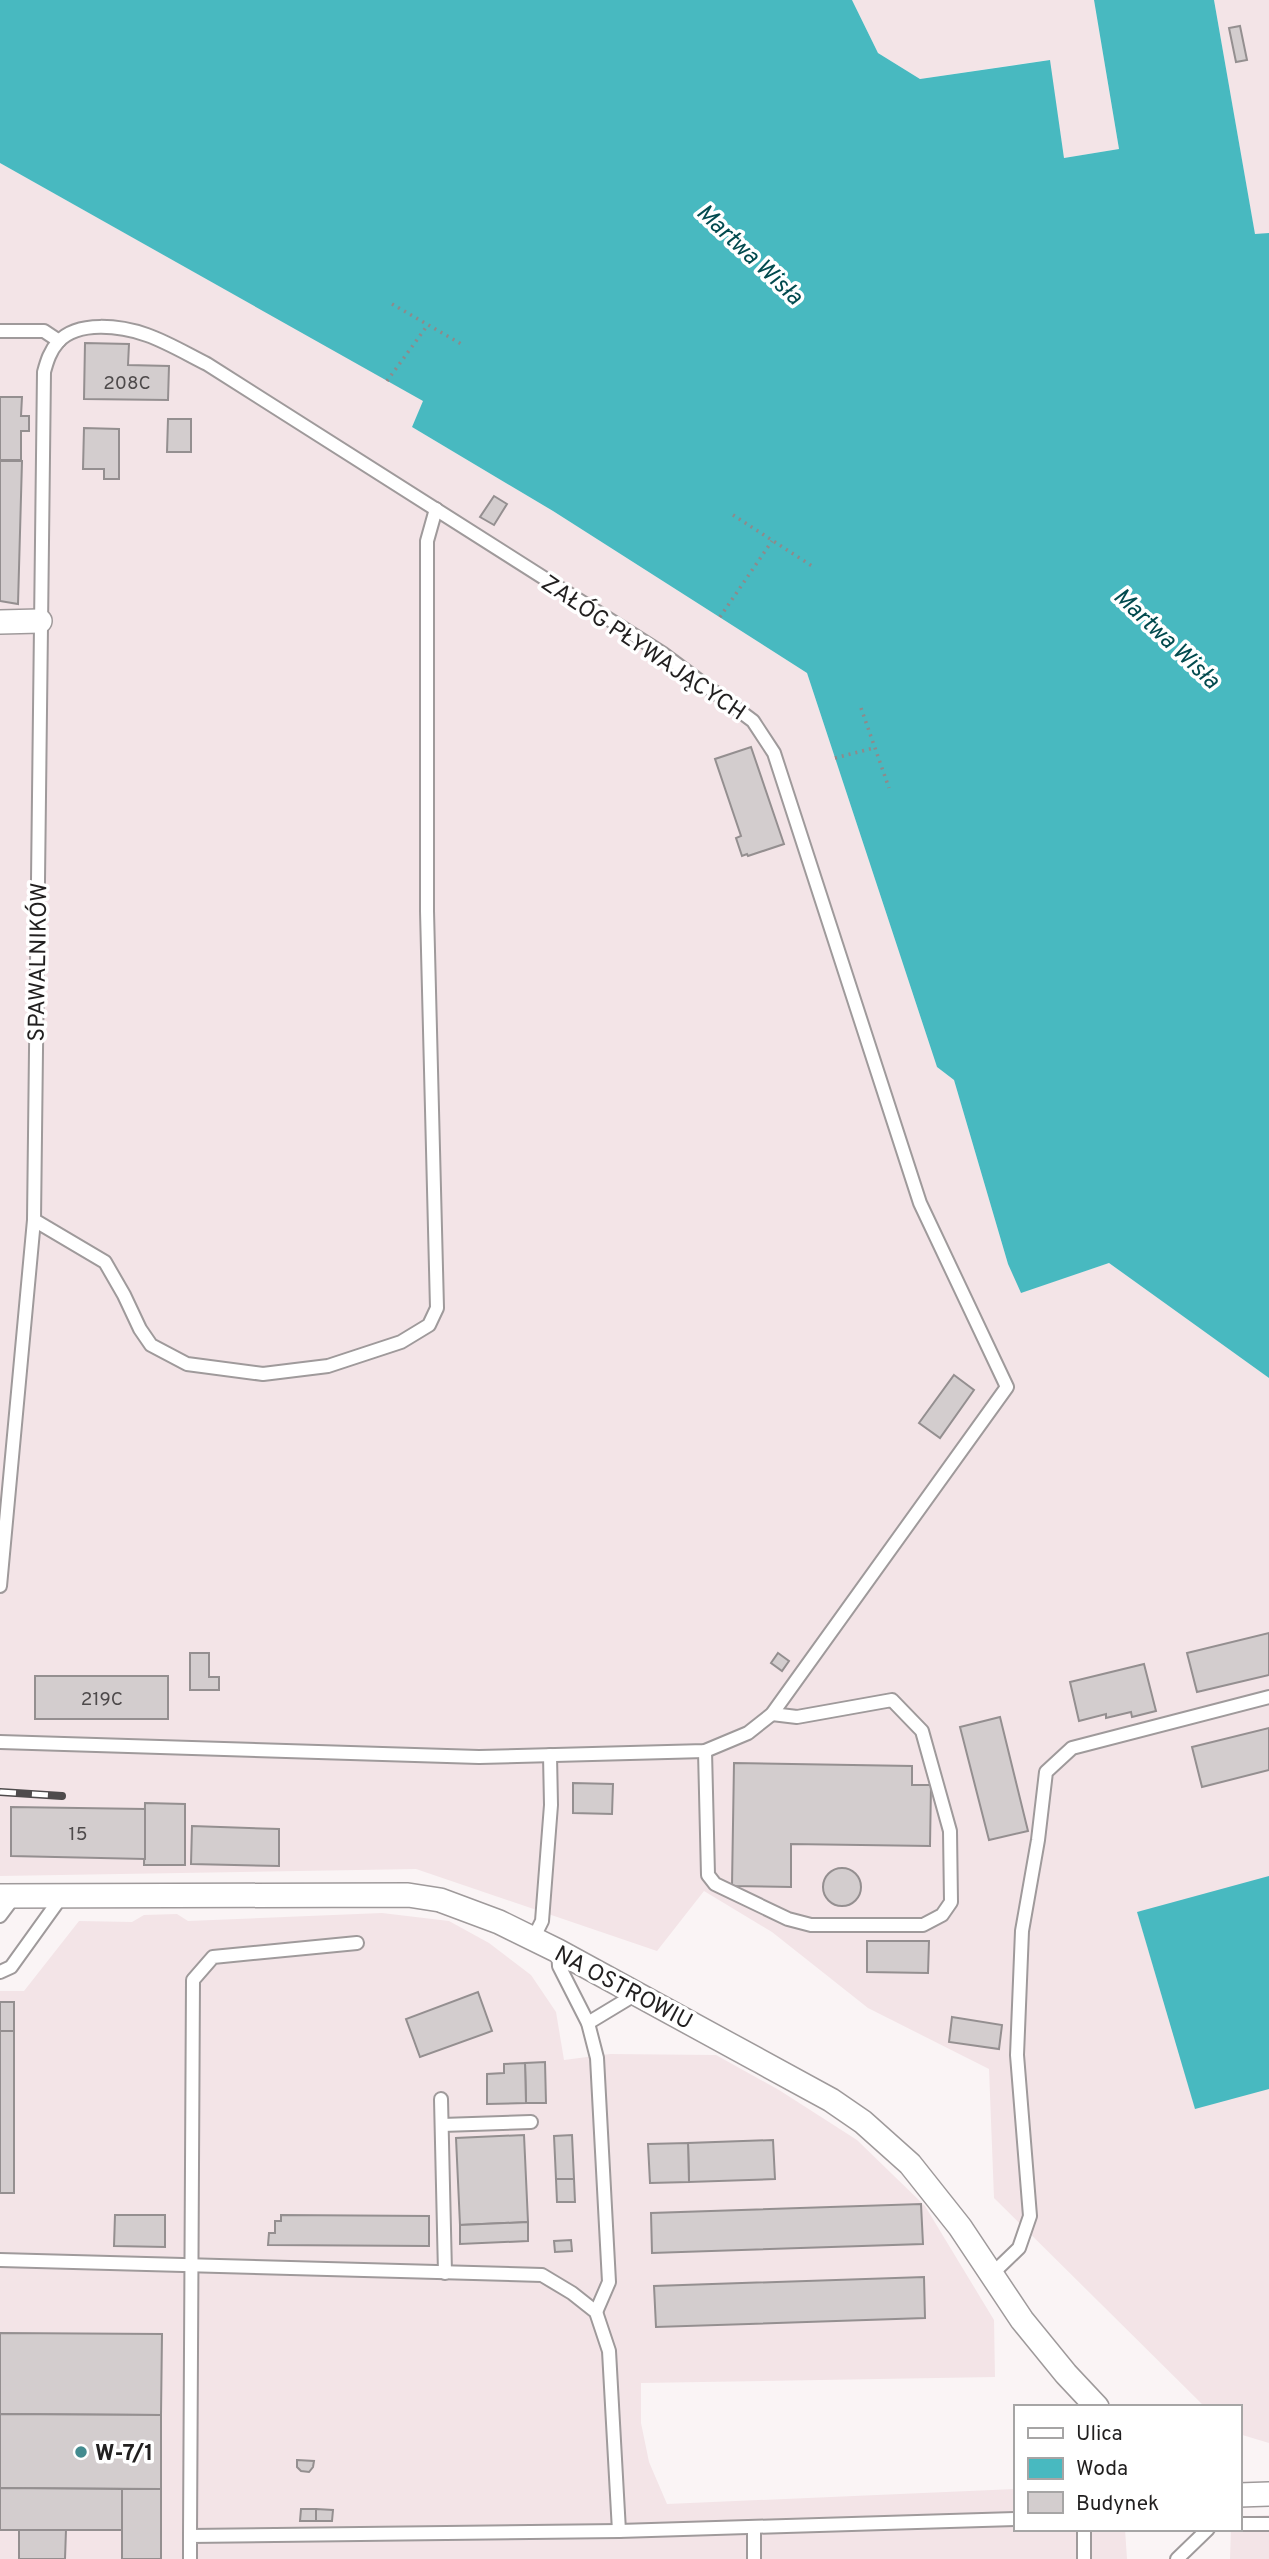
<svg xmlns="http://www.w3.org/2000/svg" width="1269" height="2559" font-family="Overpass,sans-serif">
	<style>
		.built { fill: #f3e4e7 }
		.water { fill: #48b9c0 }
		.building { fill: #d3cdce; stroke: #948f90; stroke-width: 2 }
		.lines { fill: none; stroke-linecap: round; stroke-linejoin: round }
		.lane-casing { stroke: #9f9a9b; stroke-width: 16 }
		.street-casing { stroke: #9f9a9b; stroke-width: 26 }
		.path { stroke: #8e8a8b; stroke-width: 3.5; stroke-dasharray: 2 5; stroke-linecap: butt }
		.lane { stroke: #fff; stroke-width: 12 }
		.street { stroke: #fff; stroke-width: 23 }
		.rail-casing { stroke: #4e4b4c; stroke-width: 8 }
		.rail { stroke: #fff; stroke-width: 5; stroke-dasharray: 16; stroke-linecap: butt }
		.poi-dot { fill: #438b8f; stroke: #fff; stroke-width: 2.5 }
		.labels { text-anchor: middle; stroke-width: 7; stroke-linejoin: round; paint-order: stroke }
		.number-label { font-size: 19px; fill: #4e4a4b }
		.street-label { font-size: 23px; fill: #211f1f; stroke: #fff }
		.poi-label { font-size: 23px; font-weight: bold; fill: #211f1f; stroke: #fff; text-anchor: start }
		.water-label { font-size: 24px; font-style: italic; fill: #024a4e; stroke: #fff }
	</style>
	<rect width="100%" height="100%" fill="#faf4f5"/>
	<g class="built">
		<polygon points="852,0 1094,0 1119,149 1064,158 1049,60 920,79 878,53"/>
		<polygon points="1214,0 1269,0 1269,233 1255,235"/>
		<polygon points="0,163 424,401 412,427 553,511 807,673 937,1067 954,1080 1008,1264 1022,1292 1109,1263 1269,1378 1269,2443 1239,2434 1239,2407 1205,2407 994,2198 989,2069 868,2008 772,1932 704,1891 657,1951 416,1869 0,1876"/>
		<polygon points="382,1913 449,1921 489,1943 531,1975 556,2012 564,2060 610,2054 716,2055 779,2090 857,2140 925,2206 994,2320 995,2377 641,2383 641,2423 649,2462 667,2504 1015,2489 1015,2529 1125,2529 1127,2559 0,2559 0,1991 24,1991 79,1921 132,1922 144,1915 177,1914 188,1921"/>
		<polygon points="1269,2515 1269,2559 1230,2559 1231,2529 1239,2529 1239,2517"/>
	</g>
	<g class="water">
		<polygon points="0,0 852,0 878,53 920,79 1050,60 1064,158 1119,149 1094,0 1214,0 1255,234 1269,233 1269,1378 1109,1263 1021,1293 1008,1264 954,1080 937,1067 807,673 553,511 412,427 423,401 0,163"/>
		<polygon points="1269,1876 1269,2089 1195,2109 1137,1912"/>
	</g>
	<g class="building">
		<polygon points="1240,26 1247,60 1236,62 1229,28"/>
		<polygon points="85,343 129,344 128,365 169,366 168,400 84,399"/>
		<polygon points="0,397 22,397 21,416 29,416 29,431 21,431 21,460 0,460"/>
		<polygon points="168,419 191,419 191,452 167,452"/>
		<polygon points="84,428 119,429 119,479 104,479 104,469 83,469"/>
		<polygon points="0,461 22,461 18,604 0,601"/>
		<polygon points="494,496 507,504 494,525 480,517"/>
		<polygon points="751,747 784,844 748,856 747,854 742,856 736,838 741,836 715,759"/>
		<polygon points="954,1375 974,1390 940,1438 919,1423"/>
		<polygon points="1269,1633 1269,1675 1197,1692 1187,1653"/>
		<polygon points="190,1653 209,1653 209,1677 219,1677 219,1690 190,1690"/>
		<polygon points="778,1653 789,1661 782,1671 771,1663"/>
		<polygon points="1144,1664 1156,1711 1132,1717 1131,1712 1106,1718 1106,1714 1079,1721 1070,1682"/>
		<rect x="35" y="1676" width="133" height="43"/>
		<polygon points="1000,1717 1028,1831 989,1840 960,1727"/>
		<polygon points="1269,1728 1269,1770 1202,1787 1192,1747"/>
		<polygon points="734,1763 912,1766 912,1785 931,1785 930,1846 791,1844 791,1887 732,1886"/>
		<polygon points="573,1783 613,1784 612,1814 573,1813"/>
		<polygon points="145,1803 185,1804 185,1865 144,1865"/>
		<polygon points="11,1807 145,1809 145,1859 11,1856"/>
		<polygon points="192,1826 279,1829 279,1866 191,1864"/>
		<circle cx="842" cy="1887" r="19"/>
		<polygon points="867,1941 929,1941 928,1973 867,1972"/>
		<polygon points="478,1992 492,2031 420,2057 406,2019"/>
		<rect x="0" y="2002" width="14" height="29"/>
		<polygon points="952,2017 1002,2025 999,2049 949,2042"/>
		<rect x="0" y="2031" width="14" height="162"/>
		<polygon points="545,2062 546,2103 526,2103 525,2063"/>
		<polygon points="525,2063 526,2103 487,2104 487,2074 504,2073 504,2064"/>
		<polygon points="524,2135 528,2222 460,2225 456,2138"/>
		<polygon points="572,2135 574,2179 556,2179 554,2136"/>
		<polygon points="773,2140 775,2179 689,2182 688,2143"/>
		<polygon points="688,2143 689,2182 650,2183 648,2144"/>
		<polygon points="556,2179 574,2179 575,2202 557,2202"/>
		<polygon points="921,2204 923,2244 652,2253 651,2213"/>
		<polygon points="115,2215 165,2215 165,2247 114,2246"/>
		<polygon points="281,2215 429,2216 429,2246 268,2245 269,2233 275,2233 275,2221 281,2221"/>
		<polygon points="528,2222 528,2241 460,2244 460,2225"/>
		<polygon points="571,2240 572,2251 555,2252 554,2241"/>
		<polygon points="924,2277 925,2318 656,2327 654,2286"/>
		<polygon points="0,2333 162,2334 161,2415 0,2414"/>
		<polygon points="0,2414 161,2415 161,2489 0,2488"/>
		<polygon points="297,2460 314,2461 313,2467 309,2472 301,2471 297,2467"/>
		<polygon points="0,2488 122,2489 122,2530 0,2530"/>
		<rect x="122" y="2489" width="39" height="70"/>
		<polygon points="301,2509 316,2509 316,2521 300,2521"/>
		<polygon points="316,2509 333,2510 332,2521 316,2521"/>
		<polygon points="19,2530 66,2530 65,2559 19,2559"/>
	</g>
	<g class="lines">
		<g class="lane-casing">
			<g id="lane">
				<polyline points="0,331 44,331 59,341"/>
				<polyline points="34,1220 105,1262 124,1295 140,1329 151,1345 187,1364 263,1374 328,1366 401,1342 429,1325 437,1308 427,911 427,541 436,509"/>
				<path d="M0 1586 34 1220 44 372C47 361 50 351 58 342 78 320 121 326 147 335 167 342 187 354 207 364L662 653 753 721 774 753 920 1203 1007 1387 772 1714 748 1733 705 1751 479 1757 0 1742"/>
				<polyline points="705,1751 708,1875 715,1884 788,1919 811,1925 923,1925 942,1915 951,1902 950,1831 922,1731 892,1700 797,1717 772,1714"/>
				<polyline points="0,1916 15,1896"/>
				<polyline points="533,1939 542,1921 551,1805 550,1755"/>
				<polyline points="558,1951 559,1966 588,2023 597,2058 609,2282 596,2312"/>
				<polyline points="0,1972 11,1967 62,1896"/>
				<polyline points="588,2023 636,1994"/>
				<polyline points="441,2099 445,2273"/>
				<polyline points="442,2125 531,2122"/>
				<polyline points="0,2260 542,2275 572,2293 596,2312 609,2351 619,2531"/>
				<polyline points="992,2274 1019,2248 1030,2216 1017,2055 1022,1931 1038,1840 1046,1772 1072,1748 1269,1697"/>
				<polyline points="1239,2524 1269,2524"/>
				<polyline points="1084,2529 1084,2559"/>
				<polyline points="190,2536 193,1980 213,1957 357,1943"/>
				<polyline points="190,2559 190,2536 619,2531 1015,2519"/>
				<polyline points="754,2559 754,2527"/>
				<polyline points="1177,2559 1208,2529"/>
			</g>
		</g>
		<g class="street-casing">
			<g id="street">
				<polyline points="0,622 40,621"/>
				<polyline points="0,1896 408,1895 440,1900 499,1922 558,1951 831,2100 863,2122 910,2164 960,2227 1022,2320 1066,2374 1097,2407"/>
				<polyline points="1239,2495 1269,2494"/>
			</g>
		</g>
		<g class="path">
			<polyline points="392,304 463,345"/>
			<polyline points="387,381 427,326"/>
			<polyline points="733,515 812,566"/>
			<polyline points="720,617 772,541"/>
			<polyline points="861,708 889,788"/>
			<polyline points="835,758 874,748"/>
		</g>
		<use href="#lane" class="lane"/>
		<use href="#street" class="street"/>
		<g class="rail-casing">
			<polyline id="rail" points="0,1792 62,1796"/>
		</g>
		<use href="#rail" class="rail"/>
	</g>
	<circle class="poi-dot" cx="81" cy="2452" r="7"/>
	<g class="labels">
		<g class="number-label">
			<text x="127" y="389">208C</text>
			<text x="102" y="1705">219C</text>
			<text x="78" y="1840">15</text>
		</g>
		<g class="street-label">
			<text transform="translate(644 647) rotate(34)" y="8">ZAŁÓG PŁYWAJĄCYCH</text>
			<text transform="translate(37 962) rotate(-89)" y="8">SPAWALNIKÓW</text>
			<text transform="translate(624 1987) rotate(28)" y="8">NA OSTROWIU</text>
		</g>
		<g class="poi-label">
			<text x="95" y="2460">W-7/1</text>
		</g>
		<g class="water-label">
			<text transform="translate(750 254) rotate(43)" y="8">Martwa Wisła</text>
			<text transform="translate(1167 638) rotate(43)" y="8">Martwa Wisła</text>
		</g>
	</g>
	<rect x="1014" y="2405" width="228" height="126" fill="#ffffff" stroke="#a6a5a5" stroke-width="2"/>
	<rect x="1028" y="2428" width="35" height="10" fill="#ffffff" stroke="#a6a5a5" stroke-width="2"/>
	<text x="1076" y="2440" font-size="21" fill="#211f1f">Ulica</text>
	<rect x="1028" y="2458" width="35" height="21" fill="#48b9c0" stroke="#a6a5a5" stroke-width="2"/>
	<text x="1076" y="2475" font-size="21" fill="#211f1f">Woda</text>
	<rect x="1028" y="2492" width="35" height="21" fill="#d3cdce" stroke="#a6a5a5" stroke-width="2"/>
	<text x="1076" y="2510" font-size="21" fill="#211f1f">Budynek</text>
</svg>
